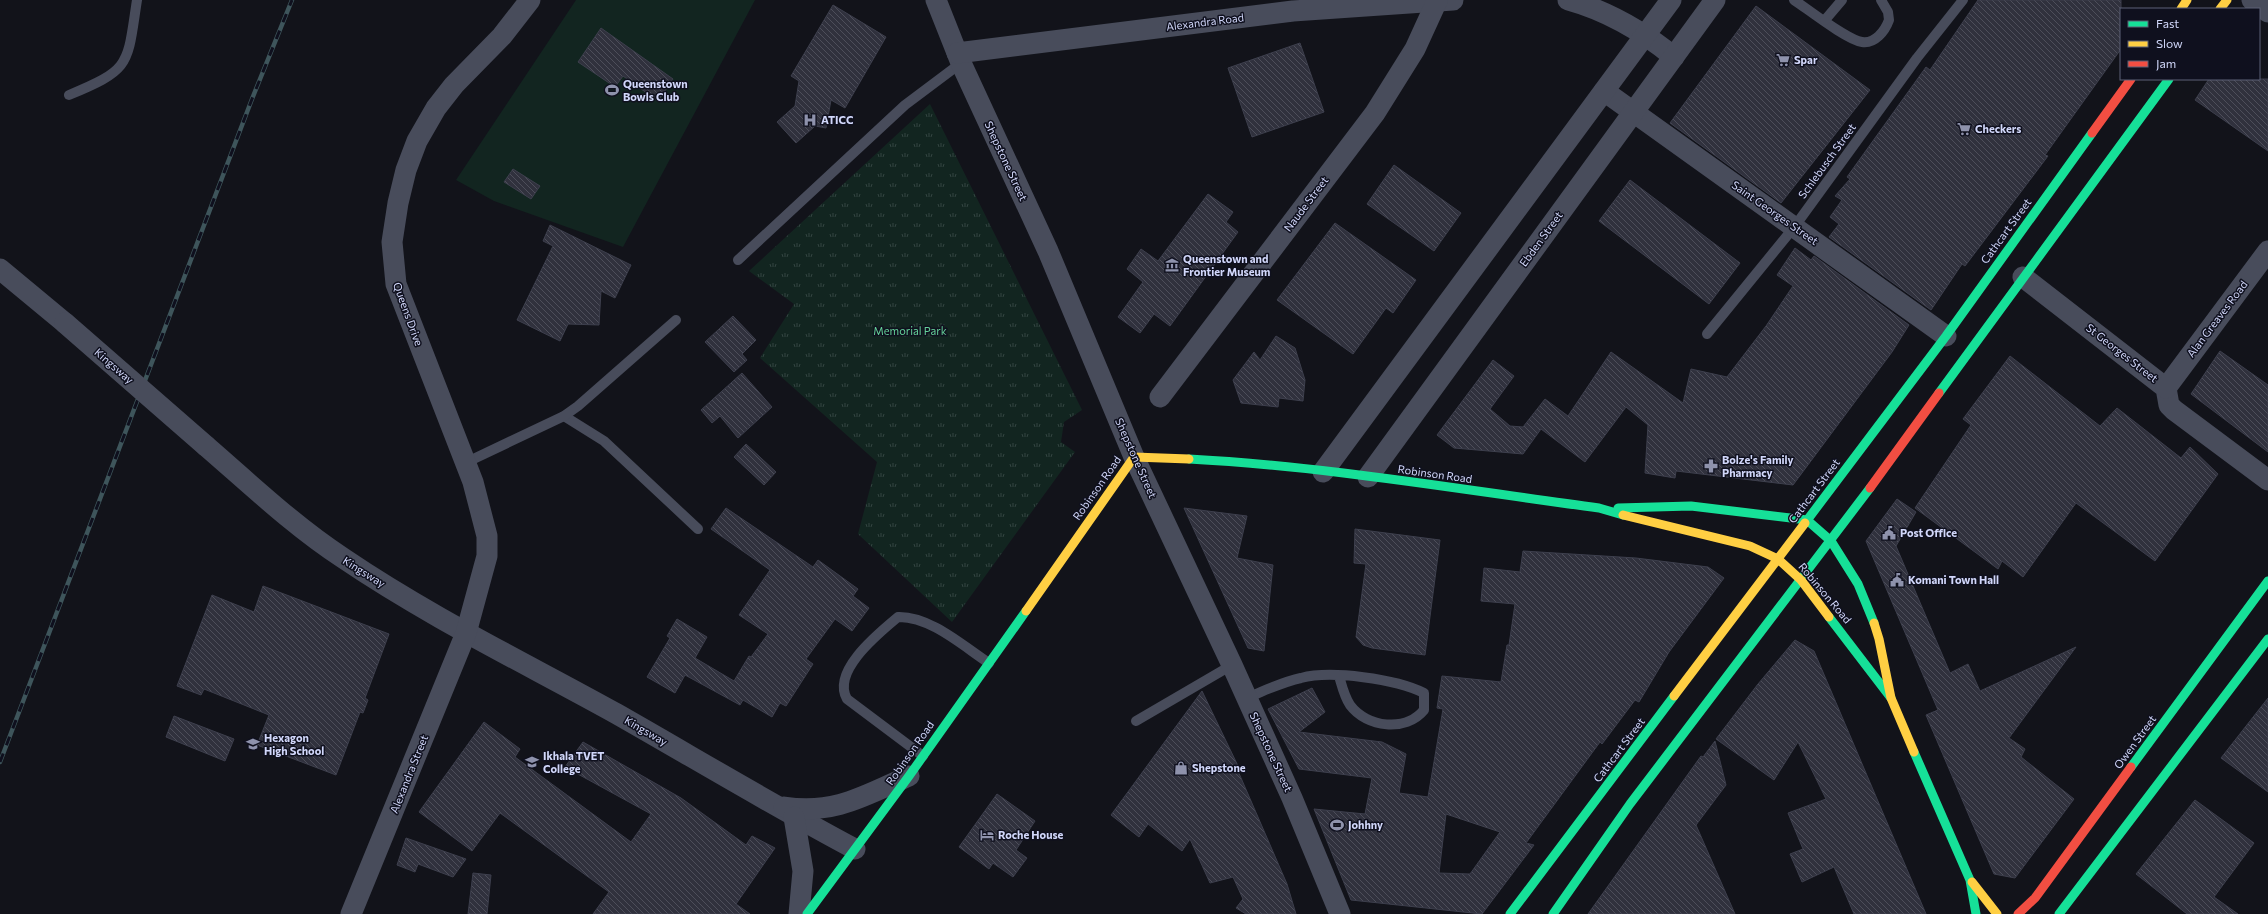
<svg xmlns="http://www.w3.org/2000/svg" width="2268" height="914" font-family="Commissioner,sans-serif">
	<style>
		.green { fill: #122520 }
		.park { fill: url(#park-tufts) }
		.building { fill: url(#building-back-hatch); stroke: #3d3f4d; fill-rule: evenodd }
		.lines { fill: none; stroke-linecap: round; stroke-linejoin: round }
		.lane { stroke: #484c5b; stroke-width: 10 }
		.street { stroke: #484c5b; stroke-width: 21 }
		.fast { stroke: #16e098; stroke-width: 9 }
		.slow { stroke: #ffcf43; stroke-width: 9 }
		.jam { stroke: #f24e42; stroke-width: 9 }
		.rail-casing { stroke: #3e555b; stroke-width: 4.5 }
		.rail { stroke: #0f101e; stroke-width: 3; stroke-dasharray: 9; stroke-linecap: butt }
		.street-bridge { stroke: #484c5b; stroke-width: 21 }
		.labels { text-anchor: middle; stroke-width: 3; stroke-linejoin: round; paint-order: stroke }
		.street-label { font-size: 11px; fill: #d1d7fa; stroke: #0f101e }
		.poi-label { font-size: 11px; font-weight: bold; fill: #d1d7fa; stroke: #0f101e; text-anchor: start }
		.park-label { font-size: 11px; fill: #65d29a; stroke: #0f101e }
	</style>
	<defs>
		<pattern id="park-tufts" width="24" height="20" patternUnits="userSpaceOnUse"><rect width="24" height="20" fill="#122520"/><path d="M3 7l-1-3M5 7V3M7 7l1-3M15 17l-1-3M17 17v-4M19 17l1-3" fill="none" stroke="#334441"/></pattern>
		<pattern id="building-back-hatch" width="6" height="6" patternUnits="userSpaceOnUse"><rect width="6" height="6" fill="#30313d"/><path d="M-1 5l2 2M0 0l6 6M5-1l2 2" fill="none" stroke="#4d4e5a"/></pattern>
	</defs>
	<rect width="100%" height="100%" fill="#12131a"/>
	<polygon class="green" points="576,0 755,0 623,247 494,201 456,180"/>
	<polygon class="park" points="930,104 1082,410 1064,422 1061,442 1075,452 952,622 858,534 877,462 760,358 794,304 749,271"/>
	<g class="building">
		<polygon points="1978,0 2121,0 2121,49 2045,155 2048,156 1965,266 1962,264 1931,310 1829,237 1839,224 1830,217 1842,200 1835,196 1850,179 1847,177 1926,67 1930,70"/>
		<polygon points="833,5 886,37 845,108 831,100 826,128 815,126 796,143 777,122 795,106 799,81 791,76"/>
		<polygon points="1756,6 1870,90 1781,203 1670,123"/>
		<polygon points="601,28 673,79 658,101 623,76 615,87 578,62"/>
		<polygon points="1300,43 1324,112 1252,137 1228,68"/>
		<polygon points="2209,79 2268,79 2268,151 2195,100"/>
		<polygon points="1394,165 1461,213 1434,251 1367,204"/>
		<polygon points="513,169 540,186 531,199 504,182"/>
		<polygon points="1630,180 1740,263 1709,304 1599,221"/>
		<polygon points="1208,194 1233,212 1226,222 1238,232 1170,326 1154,314 1140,333 1118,317 1143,282 1127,269 1141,249 1158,261"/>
		<polygon points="1335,223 1416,280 1393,313 1386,308 1353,354 1277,300"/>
		<polygon points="550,225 631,265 615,298 601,291 599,325 568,324 560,341 517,320 553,246 543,241"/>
		<polygon points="1795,248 1811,260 1814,256 1909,325 1892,352 1793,485 1676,471 1675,478 1645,473 1648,425 1626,407 1585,462 1541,429 1523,454 1454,448 1437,435 1493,360 1514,376 1490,409 1510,426 1523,427 1545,399 1568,416 1611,352 1683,403 1691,369 1727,377 1766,326 1793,286 1777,275"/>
		<polygon points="733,316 756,340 742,354 747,360 734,372 705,342"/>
		<polygon points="1276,336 1295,348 1305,380 1303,401 1279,398 1278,407 1241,403 1233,380 1254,352 1260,360"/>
		<polygon points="2220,351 2268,385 2268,452 2191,394"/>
		<polygon points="2010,356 2100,426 2117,408 2181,458 2190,447 2218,474 2155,561 2076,503 2023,577 2002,561 1998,569 1915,508 1971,425 1963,419"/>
		<polygon points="742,373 772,407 738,438 720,416 712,423 701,410"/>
		<polygon points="746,444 776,472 764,485 734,457"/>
		<polygon points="1897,499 1916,512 1896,546 1950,673 1968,664 1980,691 2076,647 2009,738 2025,749 2021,757 2074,799 2015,878 1994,874 1926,715 1938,710 1866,541"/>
		<polygon points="726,508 813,567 818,560 858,589 853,596 869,608 852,631 835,619 806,659 813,664 786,706 780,703 772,717 743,700 740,705 685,675 675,693 647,677 670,638 667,636 677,619 707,637 695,658 734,681 749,656 751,657 768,634 739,615 770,570 711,529"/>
		<polygon points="1184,508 1247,516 1237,558 1273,565 1264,651 1248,648"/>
		<polygon points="1355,529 1440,540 1425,655 1372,648 1363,645 1356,637 1366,564 1354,563"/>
		<path d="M1523 551 1636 558 1708 567 1724 578 1669 652 1639 702 1635 700 1602 744 1600 742 1526 843 1534 845 1482 914 1351 900 1314 809 1365 814 1372 778 1299 769 1268 709 1312 688 1325 712 1299 732 1382 742 1406 754 1399 793 1428 797 1443 709 1437 708 1442 676 1501 682 1507 645H1509L1515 604 1481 601 1484 568 1520 572ZM1446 814 1500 832 1470 874 1439 873Z"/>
		<polygon points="263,586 389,634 365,698 368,700 363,713 360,712 336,775 257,745 269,715 204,689 201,695 177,686 212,595 254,612"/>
		<polygon points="1795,640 1814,651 1926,914 1854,914 1834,867 1802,882 1790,854 1803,849 1788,813 1826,799 1798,742 1774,780 1716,739 1758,684"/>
		<polygon points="1202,691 1239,768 1238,771 1287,884 1296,914 1246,914 1236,908 1243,899 1233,877 1210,883 1190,839 1182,851 1148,824 1139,837 1111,815"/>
		<polygon points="2268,698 2268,792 2221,758"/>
		<polygon points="174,716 234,739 225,761 166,737"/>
		<polygon points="484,722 520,749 515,757 631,842 651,814 565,767 583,742 681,798 746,845 752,836 775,848 736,904 750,914 593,914 609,892 500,813 472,851 419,812"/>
		<polygon points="1715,741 1726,785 1696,825 1735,914 1588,914 1701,756 1703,757"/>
		<polygon points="997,794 1035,821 1016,850 1027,858 1013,877 993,863 989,869 959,847"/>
		<polygon points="2195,800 2254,843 2214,897 2238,914 2187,914 2136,874"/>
		<polygon points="406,838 466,859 453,877 418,864 415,872 397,865"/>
		<polygon points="473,873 491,875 487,914 468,914"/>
	</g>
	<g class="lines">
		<g class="lane">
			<path d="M1794 0C1809 10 1847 40 1862 42 1875 44 1885 31 1889 20L1888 12 1881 0"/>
			<polyline points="1825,20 1842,0"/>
			<path d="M69 95C132 69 127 65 137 0"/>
			<polyline points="738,260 905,105 961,63"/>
			<polyline points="1707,334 1795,226 1917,58 1963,0"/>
			<polyline points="564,416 604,441 698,529"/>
			<polyline points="465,463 564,416 578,406 676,320"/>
			<path d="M1246 698C1264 691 1282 682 1301 678 1331 670 1396 679 1424 693V710C1406 732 1367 728 1350 705 1344 696 1342 686 1339 676"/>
			<polyline points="1136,721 1232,665"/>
			<path d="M923 756 847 699C831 671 879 633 898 617 930 616 963 646 989 663"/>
		</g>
		<g class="street">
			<polyline points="936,0 961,63 1048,251 1134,457 1232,665 1292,798 1340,914"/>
			<path d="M1568 0C1608 11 1642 31 1674 57"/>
			<polyline points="2252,0 2268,12"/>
			<polyline points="957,53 1293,11 1453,0"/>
			<polyline points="1604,91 1946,336"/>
			<polyline points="0,269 65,323"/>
			<polyline points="2023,277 2166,388 2169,405 2174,410 2268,480"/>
			<polyline points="2166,388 2268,251"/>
			<polyline points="1160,397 1375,113 1415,49 1437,1"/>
			<path d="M206 446C250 484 294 526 343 558 430 617 525 663 617 714 696 759 774 806 855 849"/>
			<polyline points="1323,472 1671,0"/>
			<polyline points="1368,477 1715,0"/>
			<path d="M784 807C834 815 864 796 909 776"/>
			<polyline points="794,817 803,871 799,914"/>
			<polyline points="351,914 466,633 487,556 487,536 473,482 396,284 392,242 398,203 406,170 417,141 436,108 454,85 502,36 530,0"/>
		</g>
		<g class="fast">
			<polyline points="1939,393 2169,79"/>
			<path d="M1189 459C1324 466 1464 490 1599 508L1623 515"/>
			<polyline points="1618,508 1691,506 1807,520 1831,541 1858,584 1874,623"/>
			<polyline points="1805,523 1946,336 2092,133"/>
			<polyline points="1829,617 1891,698"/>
			<polyline points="1914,752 1970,880 1976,914"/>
			<polyline points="2131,767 2268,581"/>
			<polyline points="807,914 909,776 1026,611"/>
			<polyline points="1510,914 1674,696"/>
			<polyline points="1553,914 1630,804 1870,488"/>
			<polyline points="2059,914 2268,639"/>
		</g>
		<g class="slow">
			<polyline points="2181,9 2187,0"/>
			<polyline points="2220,9 2227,0"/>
			<polyline points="1623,515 1750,546 1778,559 1801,580 1829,617"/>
			<polyline points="1026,611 1134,457 1189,459"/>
			<polyline points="1874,623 1879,639 1891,698 1914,752"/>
			<polyline points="1674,696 1805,523"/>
			<polyline points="1972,882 1997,914"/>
		</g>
		<g class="jam">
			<polyline points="2092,133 2131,79"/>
			<polyline points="1870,488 1939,393"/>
			<polyline points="2018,914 2035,898 2131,767"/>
		</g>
		<g class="rail-casing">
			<polyline id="rail" points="0,762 252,99 292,0"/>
		</g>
		<use href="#rail" class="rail"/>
		<polyline class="street-bridge" points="65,323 206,446"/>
	</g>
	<defs>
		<g id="supermarket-bare" transform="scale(1.08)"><path d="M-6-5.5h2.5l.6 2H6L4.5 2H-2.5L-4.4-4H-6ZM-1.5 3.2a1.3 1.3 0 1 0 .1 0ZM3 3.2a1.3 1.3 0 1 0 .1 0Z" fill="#8e92ac" stroke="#0f101e" stroke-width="2.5" paint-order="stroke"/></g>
		<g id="stadium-bare" transform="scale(1.08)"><path d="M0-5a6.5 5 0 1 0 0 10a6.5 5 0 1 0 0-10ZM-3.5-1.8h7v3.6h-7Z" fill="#8e92ac" stroke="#0f101e" stroke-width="2.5" paint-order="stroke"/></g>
		<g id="hospital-bare" transform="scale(1.08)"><path d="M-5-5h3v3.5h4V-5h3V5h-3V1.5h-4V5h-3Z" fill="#8e92ac" stroke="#0f101e" stroke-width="2.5" paint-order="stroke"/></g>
		<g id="museum-bare" transform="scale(1.08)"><path d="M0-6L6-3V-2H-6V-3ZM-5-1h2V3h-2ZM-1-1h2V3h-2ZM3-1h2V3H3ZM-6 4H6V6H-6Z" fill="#8e92ac" stroke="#0f101e" stroke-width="2.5" paint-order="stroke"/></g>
		<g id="pharmacy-bare" transform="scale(1.08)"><path d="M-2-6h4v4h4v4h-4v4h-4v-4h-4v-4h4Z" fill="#8e92ac" stroke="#0f101e" stroke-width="2.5" paint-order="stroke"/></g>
		<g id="civic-bare" transform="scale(1.08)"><path d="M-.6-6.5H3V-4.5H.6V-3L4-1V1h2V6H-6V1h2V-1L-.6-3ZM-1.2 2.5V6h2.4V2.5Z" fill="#8e92ac" stroke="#0f101e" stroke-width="2.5" paint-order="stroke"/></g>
		<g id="school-bare" transform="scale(1.08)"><path d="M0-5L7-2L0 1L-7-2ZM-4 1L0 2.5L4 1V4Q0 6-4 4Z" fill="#8e92ac" stroke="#0f101e" stroke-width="2.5" paint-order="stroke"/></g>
		<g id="university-bare" transform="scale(1.08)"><path d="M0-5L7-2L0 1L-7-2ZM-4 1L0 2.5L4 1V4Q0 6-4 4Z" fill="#8e92ac" stroke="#0f101e" stroke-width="2.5" paint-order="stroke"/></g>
		<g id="shop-bare" transform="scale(1.08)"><path d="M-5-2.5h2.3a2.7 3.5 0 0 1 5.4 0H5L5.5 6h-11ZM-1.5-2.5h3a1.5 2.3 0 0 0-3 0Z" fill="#8e92ac" stroke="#0f101e" stroke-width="2.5" paint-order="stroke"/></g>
		<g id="hotel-bare" transform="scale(1.08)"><path d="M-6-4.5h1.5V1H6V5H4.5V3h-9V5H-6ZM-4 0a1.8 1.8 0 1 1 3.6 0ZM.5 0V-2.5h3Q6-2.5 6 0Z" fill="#8e92ac" stroke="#0f101e" stroke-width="2.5" paint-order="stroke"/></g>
	</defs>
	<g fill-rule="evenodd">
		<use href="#supermarket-bare" x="1783" y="60"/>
		<use href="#stadium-bare" x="612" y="90"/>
		<use href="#hospital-bare" x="810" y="120"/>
		<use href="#supermarket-bare" x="1964" y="129"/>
		<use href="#museum-bare" x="1172" y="265"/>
		<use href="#pharmacy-bare" x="1711" y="466"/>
		<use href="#civic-bare" x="1889" y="533"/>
		<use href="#civic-bare" x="1897" y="580"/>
		<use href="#school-bare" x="253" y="744"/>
		<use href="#university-bare" x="532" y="762"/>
		<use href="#shop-bare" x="1181" y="768"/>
		<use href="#stadium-bare" x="1337" y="825"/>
		<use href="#hotel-bare" x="987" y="835"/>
	</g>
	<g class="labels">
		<g class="street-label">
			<text transform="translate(1205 22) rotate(-7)" y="4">Alexandra Road</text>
			<text transform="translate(1006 161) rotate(65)" y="4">Shepstone Street</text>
			<text transform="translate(1827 161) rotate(-54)" y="4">Schlebusch Street</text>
			<text transform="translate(1306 204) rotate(-53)" y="4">Naude Street</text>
			<text transform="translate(1775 213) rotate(35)" y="4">Saint Georges Street</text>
			<text transform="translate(2006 231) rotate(-54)" y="4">Cathcart Street</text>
			<text transform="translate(1541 239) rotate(-54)" y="4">Ebden Street</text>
			<text transform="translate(408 314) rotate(70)" y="4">Queens Drive</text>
			<text transform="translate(2217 319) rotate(-53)" y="4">Alan Greaves Road</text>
			<text transform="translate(2122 353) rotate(38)" y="4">St Georges Street</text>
			<text transform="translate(114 366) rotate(41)" y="4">Kingsway</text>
			<text transform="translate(1136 458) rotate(66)" y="4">Shepstone Street</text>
			<text transform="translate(1435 474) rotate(8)" y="4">Robinson Road</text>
			<text transform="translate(1097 488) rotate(-55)" y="4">Robinson Road</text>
			<text transform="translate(1814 491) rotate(-53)" y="4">Cathcart Street</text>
			<text transform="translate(364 572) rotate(32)" y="4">Kingsway</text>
			<text transform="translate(1825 593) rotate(50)" y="4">Robinson Road</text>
			<text transform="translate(646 731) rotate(30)" y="4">Kingsway</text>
			<text transform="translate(2135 742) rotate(-54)" y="4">Owen Street</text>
			<text transform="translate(1619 750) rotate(-53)" y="4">Cathcart Street</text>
			<text transform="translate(1271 752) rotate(65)" y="4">Shepstone Street</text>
			<text transform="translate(910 753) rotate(-55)" y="4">Robinson Road</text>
			<text transform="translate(409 774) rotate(-68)" y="4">Alexandra Street</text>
		</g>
		<g class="poi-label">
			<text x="1794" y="64">Spar</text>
			<text x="623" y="88">Queenstown<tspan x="623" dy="13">Bowls Club</tspan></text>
			<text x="821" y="124">ATICC</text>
			<text x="1975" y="133">Checkers</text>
			<text x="1183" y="263">Queenstown and<tspan x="1183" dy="13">Frontier Museum</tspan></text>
			<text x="1722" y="464">Bolze's Family<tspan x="1722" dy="13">Pharmacy</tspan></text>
			<text x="1900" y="537">Post Office</text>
			<text x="1908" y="584">Komani Town Hall</text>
			<text x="264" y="742">Hexagon<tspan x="264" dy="13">High School</tspan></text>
			<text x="543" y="760">Ikhala TVET<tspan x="543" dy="13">College</tspan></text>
			<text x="1192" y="772">Shepstone</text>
			<text x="1348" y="829">Johhny</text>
			<text x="998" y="839">Roche House</text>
		</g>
		<g class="park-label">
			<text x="910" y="335">Memorial Park</text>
		</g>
	</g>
	<rect x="2120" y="8" width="140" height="72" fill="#0f101e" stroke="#5d6076"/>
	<rect x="2128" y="21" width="20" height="6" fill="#16e098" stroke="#5d6076"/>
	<text x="2156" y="28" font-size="12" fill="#d1d7fa">Fast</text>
	<rect x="2128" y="41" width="20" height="6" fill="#ffcf43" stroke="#5d6076"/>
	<text x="2156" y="48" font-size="12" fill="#d1d7fa">Slow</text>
	<rect x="2128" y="61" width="20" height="6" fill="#f24e42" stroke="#5d6076"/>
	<text x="2156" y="68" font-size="12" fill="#d1d7fa">Jam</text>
</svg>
